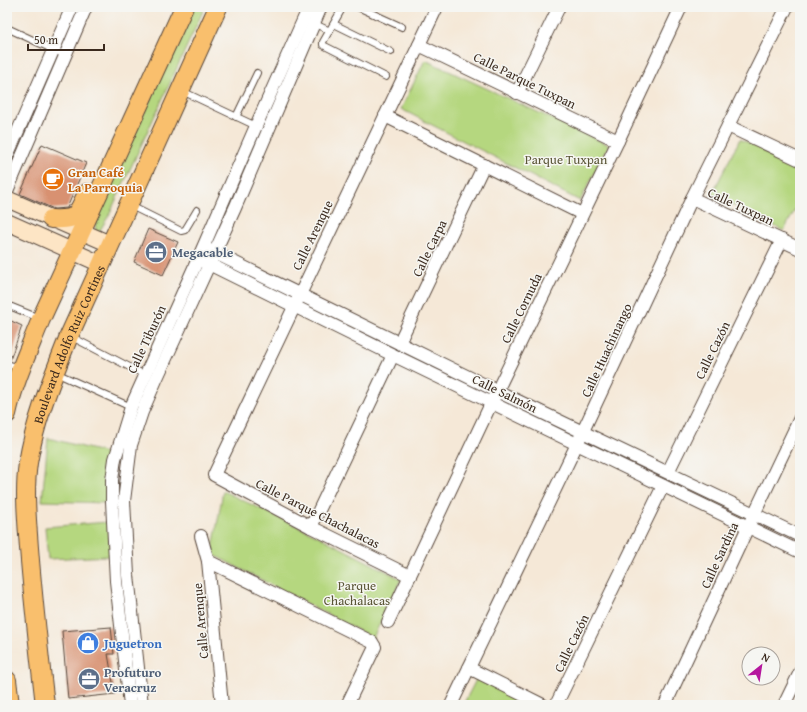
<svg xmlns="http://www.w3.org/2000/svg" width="807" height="712" font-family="'Gentium Book Plus',serif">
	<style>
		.green { fill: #b5d77f; stroke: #78804e }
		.building { fill: #d89171 }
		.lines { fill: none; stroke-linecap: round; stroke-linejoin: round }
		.lane-casing { stroke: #57463a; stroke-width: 8 }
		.street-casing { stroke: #57463a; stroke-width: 14 }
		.secondary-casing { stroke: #57463a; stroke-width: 18 }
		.primary-casing { stroke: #57463a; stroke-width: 20 }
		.lane { stroke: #fff; stroke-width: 6 }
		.street { stroke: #fff; stroke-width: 12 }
		.secondary { stroke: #fde5c5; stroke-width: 16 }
		.primary { stroke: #f9bf6d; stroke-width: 18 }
		.labels { text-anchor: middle; stroke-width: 3; stroke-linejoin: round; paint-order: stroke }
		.street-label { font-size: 13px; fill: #3b2a1e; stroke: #f6f6f2 }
		.park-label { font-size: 13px; fill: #5a5536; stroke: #f6f6f2 }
		.food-label { font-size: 13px; font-weight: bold; fill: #c56008; stroke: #f6f6f2; text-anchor: start }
		.service-label { font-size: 13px; font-weight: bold; fill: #4e5e75; stroke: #f6f6f2; text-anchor: start }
		.shop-label { font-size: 13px; font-weight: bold; fill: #366cbe; stroke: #f6f6f2; text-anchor: start }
	</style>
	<rect width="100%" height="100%" fill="#f6f6f2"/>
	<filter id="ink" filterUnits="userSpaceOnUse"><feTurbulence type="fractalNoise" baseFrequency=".025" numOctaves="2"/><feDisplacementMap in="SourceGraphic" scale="8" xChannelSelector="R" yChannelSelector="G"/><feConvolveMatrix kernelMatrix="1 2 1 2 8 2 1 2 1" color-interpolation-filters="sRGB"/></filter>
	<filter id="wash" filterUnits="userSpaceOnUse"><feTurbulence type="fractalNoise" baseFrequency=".012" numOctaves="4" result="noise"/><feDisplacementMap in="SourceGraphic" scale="16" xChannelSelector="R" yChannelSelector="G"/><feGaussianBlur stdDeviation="0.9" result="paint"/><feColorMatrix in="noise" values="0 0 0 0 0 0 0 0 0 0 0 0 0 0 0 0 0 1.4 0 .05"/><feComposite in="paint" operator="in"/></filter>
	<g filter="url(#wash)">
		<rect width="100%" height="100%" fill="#f5e8d7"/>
		<g class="green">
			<polygon points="193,7 205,7 108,217 99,232 96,231 95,224 111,185"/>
			<polygon points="425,60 609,145 580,201 401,109"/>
			<polygon points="740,139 800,167 800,200 784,231 712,194"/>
			<polygon points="48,438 110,454 106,503 42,501"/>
			<polygon points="223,491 318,536 401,579 373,638 212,554"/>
			<polygon points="108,522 111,556 48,559 45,527"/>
			<polygon points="479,674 536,705 463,705"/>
		</g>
		<g id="blocks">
			<g class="building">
				<polygon points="42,144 86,163 67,208 54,209 20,194"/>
				<polygon points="148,229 178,242 163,275 134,262"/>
				<polygon points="7,319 22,326 10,360 7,360"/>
				<polygon points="111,627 114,654 108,654 115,694 68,699 62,631"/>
			</g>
		</g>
	</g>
	<g filter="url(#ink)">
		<use href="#blocks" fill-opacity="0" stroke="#57463a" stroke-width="1"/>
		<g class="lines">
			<g class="lane-casing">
				<g id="lane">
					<polyline points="343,7 323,42 323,45 386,77"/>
					<polyline points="358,7 402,27"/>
					<polyline points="313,23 330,31"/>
					<polyline points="334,24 391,52"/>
					<polyline points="7,28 65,55"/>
					<polyline points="182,91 256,126"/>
					<polyline points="236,117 257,73"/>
					<polyline points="129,205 181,231 185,230 197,210"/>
					<polyline points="7,305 39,318"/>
					<polyline points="70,336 145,375"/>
					<polyline points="7,364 20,368"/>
					<polyline points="56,373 131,407"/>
				</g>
			</g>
			<g class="street-casing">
				<g id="street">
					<polyline points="419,45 618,141"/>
					<polyline points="517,93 559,7"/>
					<polyline points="385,116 582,214"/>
					<polyline points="728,126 800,160"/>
					<polyline points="7,156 72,7"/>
					<polyline points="7,191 86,7"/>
					<polyline points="692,198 800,249"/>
					<polyline points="207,249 497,391 800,536"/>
					<polyline points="203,261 393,355 800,552"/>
					<polyline points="399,343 484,165"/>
					<polyline points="668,472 782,240"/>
					<polyline points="311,527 393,355"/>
					<polyline points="201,536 208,561 222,705"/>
					<polyline points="208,561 372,642 375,647 347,705"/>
					<polyline points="410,576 311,527 214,475 437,7"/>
					<polyline points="388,622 497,391 618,141 681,7"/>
					<polyline points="469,668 543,705"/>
					<polyline points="130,705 116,581 112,501 112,480 115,459 131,407 198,259 256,126 309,7"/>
					<polyline points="142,705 128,575 124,501 131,445 142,412 156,380 235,208 321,7"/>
					<polyline points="451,705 577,444 692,198 787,7"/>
					<polyline points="556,705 663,486"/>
					<polyline points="665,705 748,527 800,418"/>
					<polyline points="784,705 800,672"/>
				</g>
			</g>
			<g class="secondary-casing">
				<g id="secondary">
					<polyline points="7,199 110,244"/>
					<polyline points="7,222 101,264"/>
				</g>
			</g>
			<g class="primary-casing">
				<g id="primary">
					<path d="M51 219C77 220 76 217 87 193"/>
					<path d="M7 414C14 381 29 350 41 319L184 7"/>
					<polyline points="7,680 10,705"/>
					<path id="s1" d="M45 705C39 653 33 600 29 548 27 520 24 491 28 463 35 419 53 377 69 336L218 7"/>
				</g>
			</g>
			<use href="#lane" class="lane"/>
			<use href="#street" class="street"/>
			<use href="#secondary" class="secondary"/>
			<use href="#primary" class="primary"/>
		</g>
	</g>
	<defs>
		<g id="cafe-disc" transform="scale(1.15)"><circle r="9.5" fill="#e8710a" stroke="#f6f6f2"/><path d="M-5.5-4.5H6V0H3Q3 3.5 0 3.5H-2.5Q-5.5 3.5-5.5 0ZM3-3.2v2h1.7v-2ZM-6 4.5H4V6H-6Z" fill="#fff"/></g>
		<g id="office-disc" transform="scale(1.15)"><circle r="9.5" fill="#5c6f8a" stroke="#f6f6f2"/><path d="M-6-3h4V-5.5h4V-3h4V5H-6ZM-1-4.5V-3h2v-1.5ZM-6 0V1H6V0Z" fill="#fff"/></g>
		<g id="shop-disc" transform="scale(1.15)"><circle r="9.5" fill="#3f7fe0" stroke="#f6f6f2"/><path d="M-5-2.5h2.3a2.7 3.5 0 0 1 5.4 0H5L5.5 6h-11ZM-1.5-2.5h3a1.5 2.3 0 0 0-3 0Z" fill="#fff"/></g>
	</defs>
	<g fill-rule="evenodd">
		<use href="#cafe-disc" x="53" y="179"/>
		<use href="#office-disc" x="156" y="252"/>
		<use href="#shop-disc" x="88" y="643"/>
		<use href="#office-disc" x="89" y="679"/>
	</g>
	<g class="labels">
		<g class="street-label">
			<text transform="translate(525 80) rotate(26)" y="5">Calle Parque Tuxpan</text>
			<text transform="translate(741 206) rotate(25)" y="5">Calle Tuxpan</text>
			<text transform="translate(312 235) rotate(-64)" y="5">Calle Arenque</text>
			<text transform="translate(429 248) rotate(-64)" y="5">Calle Carpa</text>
			<text transform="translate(521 308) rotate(-64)" y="5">Calle Cornuda</text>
			<text transform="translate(146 339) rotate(-65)" y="5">Calle Tiburón</text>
			<text dy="5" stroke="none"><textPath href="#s1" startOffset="369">Boulevard Adolfo Ruiz Cortines</textPath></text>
			<text transform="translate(606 350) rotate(-65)" y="5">Calle Huachinango</text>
			<text transform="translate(712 350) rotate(-64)" y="5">Calle Cazón</text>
			<text transform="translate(505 393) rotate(26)" y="5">Calle Salmón</text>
			<text transform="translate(318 513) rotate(27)" y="5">Calle Parque Chachalacas</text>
			<text transform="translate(719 555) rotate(-65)" y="5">Calle Sardina</text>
			<text transform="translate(200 621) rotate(-95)" y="5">Calle Arenque</text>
			<text transform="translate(571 643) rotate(-64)" y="5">Calle Cazón</text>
		</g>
		<g class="park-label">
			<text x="566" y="164">Parque Tuxpan</text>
			<text x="357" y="590">Parque<tspan x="357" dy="15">Chachalacas</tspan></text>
		</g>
		<g class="food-label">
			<text x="68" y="177">Gran Café<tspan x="68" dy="15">La Parroquia</tspan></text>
		</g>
		<g class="service-label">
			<text x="172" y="257">Megacable</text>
			<text x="104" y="677">Profuturo<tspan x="104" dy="15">Veracruz</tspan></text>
		</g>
		<g class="shop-label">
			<text x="104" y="648">Juguetron</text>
		</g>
	</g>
	<rect width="807" height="712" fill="none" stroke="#f6f6f2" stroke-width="24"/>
	<g transform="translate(761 666) rotate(30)"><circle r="19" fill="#f6f6f2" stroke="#aba49d"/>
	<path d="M0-3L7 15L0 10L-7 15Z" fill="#b5179e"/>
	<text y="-6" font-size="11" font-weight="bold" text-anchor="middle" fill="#3b2a1e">N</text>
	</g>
	<path d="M28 44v6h76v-6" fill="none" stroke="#3b2a1e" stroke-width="2"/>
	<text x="34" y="44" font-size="12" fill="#3b2a1e" stroke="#f6f6f2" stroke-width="3" paint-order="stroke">50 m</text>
</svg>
